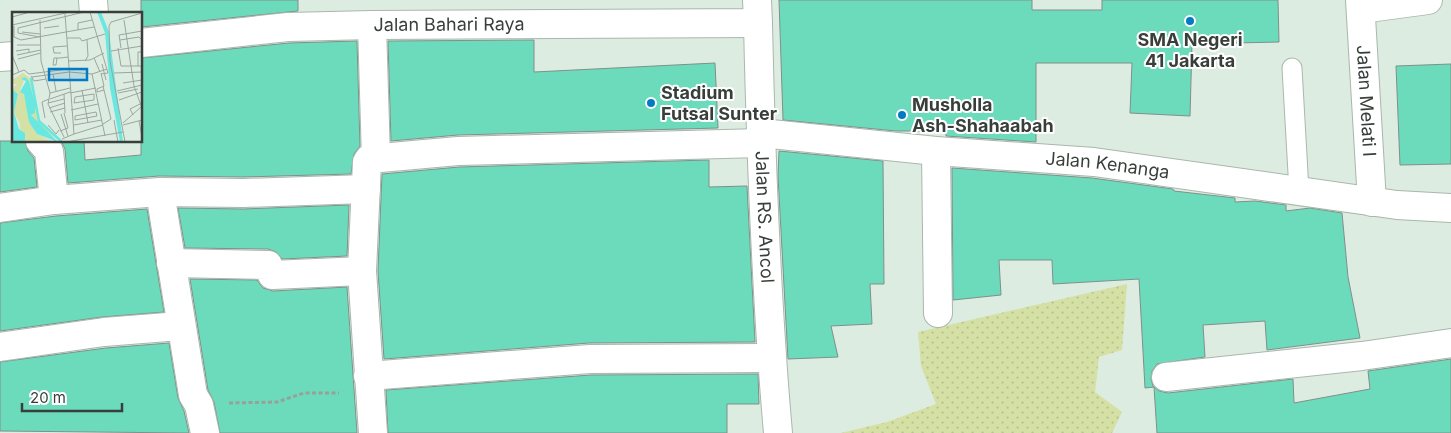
<svg xmlns="http://www.w3.org/2000/svg" width="1451" height="433" font-family="Inter,sans-serif">
	<style>
		.green { fill: url(#green-dots) }
		.building { fill: #6cdbbb; stroke: #7f908a }
		.lines { fill: none; stroke-linecap: round; stroke-linejoin: round }
		.service-casing { stroke: #a9b7ad; stroke-width: 21 }
		.minor-casing { stroke: #a9b7ad; stroke-width: 30 }
		.tertiary-casing { stroke: #a9b7ad; stroke-width: 30 }
		.path { stroke: #96a199; stroke-width: 3; stroke-dasharray: 4 2.5; stroke-linecap: butt }
		.service { stroke: #fff; stroke-width: 19 }
		.minor { stroke: #fff; stroke-width: 28 }
		.tertiary { stroke: #fff; stroke-width: 28 }
		.poi-dot { fill: #037bc4; stroke: #fff; stroke-width: 2 }
		.labels { text-anchor: middle; stroke-width: 4; stroke-linejoin: round; paint-order: stroke }
		.street-label { font-size: 18px; fill: #383e3a; stroke: #fff }
		.poi-label { font-size: 18px; font-weight: bold; fill: #383e3a; stroke: #fff; text-anchor: start }
		.inset-river { fill: none; stroke: #69e8e1; stroke-width: 2.5 }
		.inset-road { fill: none; stroke: #9ba69e; stroke-width: 1 }
		.view { fill: #037bc4; fill-opacity: 0.15; stroke: #037bc4; stroke-width: 2.5 }
		.inset-edge { fill: none; stroke: #383e3a; stroke-width: 2.5 }
	</style>
	<defs>
		<pattern id="green-dots" width="8" height="8" patternUnits="userSpaceOnUse" patternTransform="scale(1.25)"><rect width="8" height="8" fill="#d5e0a5"/><path d="M2 2h.1M6 6h.1" fill="none" stroke="#b8c18f" stroke-width="1.8" stroke-linecap="round"/></pattern>
	</defs>
	<rect width="100%" height="100%" fill="#ddece1"/>
	<polygon class="green" points="1127,284 1122,350 1099,357 1095,392 1122,412 1112,433 841,433 887,422 936,404 921,366 918,332"/>
	<g class="building">
		<polygon points="141,0 298,0 298,11 141,27"/>
		<polygon points="779,0 1032,0 1032,10 1102,10 1102,0 1278,0 1279,42 1192,44 1190,116 1130,113 1132,63 1036,63 1036,142 946,136 946,131 896,131 783,120"/>
		<polygon points="534,40 534,72 715,63 718,128 458,135 391,141 388,41"/>
		<polygon points="357,41 360,146 354,154 351,174 243,177 159,176 68,183 65,149 61,141 84,141 85,160 141,155 141,58 289,43"/>
		<polygon points="1451,64 1451,164 1400,165 1396,66"/>
		<polygon points="0,141 25,141 28,151 34,158 37,187 0,192"/>
		<polygon points="779,151 883,161 884,284 870,284 872,324 831,326 838,357 788,359 778,176"/>
		<polygon points="709,160 709,187 747,186 755,342 589,343 384,359 378,271 382,174 459,167"/>
		<polygon points="952,168 1092,178 1173,189 1174,191 1235,198 1235,202 1255,201 1286,205 1286,211 1310,208 1342,213 1348,277 1360,338 1267,350 1265,321 1203,325 1205,357 1157,364 1152,371 1151,379 1153,386 1159,391 1168,393 1293,379 1294,403 1370,389 1368,371 1451,359 1451,433 1157,433 1154,387 1145,388 1139,279 1053,284 1052,260 999,260 1001,295 953,300"/>
		<polygon points="349,205 347,256 282,259 276,252 268,249 185,248 178,208 243,209"/>
		<polygon points="147,209 164,312 102,317 0,331 0,223 56,216"/>
		<polygon points="190,279 257,280 263,288 273,291 347,287 357,433 220,433 214,402 208,390"/>
		<polygon points="169,343 178,398 184,411 189,433 0,431 0,362 106,348"/>
		<polygon points="758,374 759,404 727,404 727,433 388,433 386,390 591,375"/>
	</g>
	<g class="lines">
		<g class="service-casing">
			<polyline id="service" points="1292,68 1299,191"/>
		</g>
		<g class="minor-casing">
			<g id="minor">
				<polyline points="93,0 94,14"/>
				<path id="s1" d="M1360 0 1372 202"/>
				<polyline points="1361,9 1428,0"/>
				<path id="s2" d="M758 23C761 160 766 297 778 433"/>
				<polyline points="372,25 376,159"/>
				<path id="s3" d="M761 133 936 151 1094 162 1397 205 1451 208"/>
				<polyline points="40,141 49,151 54,200"/>
				<polyline points="936,151 938,313"/>
				<polyline points="160,192 193,395 199,405 205,433"/>
				<polyline points="0,208 54,200 160,192 243,193 366,189"/>
				<polyline points="171,263 268,265 272,275 362,271"/>
				<polyline points="0,347 104,332 180,326"/>
				<polyline points="368,376 590,359 772,358"/>
				<polyline points="1166,377 1362,356 1451,343"/>
				<polyline points="373,433 362,271 367,162 369,159 458,151 761,143"/>
			</g>
		</g>
		<g class="tertiary-casing">
			<g id="tertiary">
				<path id="s4" d="M141 43 288 27 372 25 758 23 757 0"/>
				<polyline points="0,57 14,56"/>
			</g>
		</g>
		<polyline class="path" points="229,403 277,402 304,393 339,393"/>
		<use href="#service" class="service"/>
		<use href="#minor" class="minor"/>
		<use href="#tertiary" class="tertiary"/>
	</g>
	<g class="poi-dot">
		<circle cx="1190" cy="21" r="5"/>
		<circle cx="651" cy="103" r="5"/>
		<circle cx="902" cy="115" r="5"/>
	</g>
	<g class="labels">
		<g class="street-label">
			<text dy="6" stroke="none"><textPath href="#s4" startOffset="309">Jalan Bahari Raya</textPath></text>
			<text dy="6" stroke="none"><textPath href="#s1" startOffset="101">Jalan Melati I</textPath></text>
			<text dy="6" stroke="none"><textPath href="#s3" startOffset="348">Jalan Kenanga</textPath></text>
			<text dy="6" stroke="none"><textPath href="#s2" startOffset="194">Jalan RS. Ancol</textPath></text>
		</g>
		<g class="poi-label">
			<text x="1190" y="46" text-anchor="middle">SMA Negeri<tspan x="1190" dy="21">41 Jakarta</tspan></text>
			<text x="661" y="99">Stadium<tspan x="661" dy="21">Futsal Sunter</tspan></text>
			<text x="912" y="111">Musholla<tspan x="912" dy="21">Ash-Shahaabah</tspan></text>
		</g>
	</g>
	<g transform="translate(12 12)">
		<rect width="130" height="130" fill="#ddece1"/>
		<path d="M8 112H17L25 124 40 130H13V121L8 117Z" fill="#d5e0a5"/>
		<path d="M11 61 19 67 27 110 49 130 27 114 19 103 23 91 17 69 13 65 8 78 12 82 19 112 25 122 42 130 25 124 17 113 8 112 2 100 6 82 0 77 5 72H0V68Z" fill="#d5e0a5"/>
		<path d="M85 0H89L97 20 111 130H108L98 76 93 21ZM13 65 17 69 23 91V101L19 103 46 130 25 122 17 110 12 82 8 80 14 69 9 67ZM0 77 6 82 2 100 7 117 13 121V130H0Z" fill="#69e8e1"/>
		<path class="inset-river" d="M19 66 27 109 50 130"/>
		<path class="inset-road" d="M78 0 96 61 89 62M0 5 18 0M28 8 29 49 38 81 36 92 52 125M112 8 122 74 130 96M0 13 58 0M2 14V25L9 28 82 15M32 16 47 14M66 18V11L80 8M10 20 28 22M28 25 6 21V16L72 0M55 26H68L70 29 93 22M108 28 127 25 130 28M5 33H28M106 36 109 54H130M109 36 107 23 130 19M4 39 17 37V40M99 39 130 34M49 41H42L41 35 55 34M0 43 7 60M5 43 29 38M45 46 44 53H41L42 46H48L56 45M82 46 88 60M6 47 29 41M56 49 78 48 92 41M73 49 76 44 75 28M90 52 94 68M126 54V40H130M57 60 80 62 95 57M89 61 92 74 85 77V80L92 78M102 61 130 60M41 62 44 79M80 62 93 124M0 63 12 58 17 62 56 57M19 64 22 69 34 67M20 65 57 60M111 71 130 68M91 74 99 107 91 112M70 78 76 111M105 79 130 73M38 81 58 76M58 81 84 76M106 81 126 77M52 82 53 101M82 82V88L62 91 63 85ZM38 87 58 80M107 88 130 80M36 91 52 87M37 96 53 91M59 98 86 92M38 100 53 96M84 100 85 104 63 108V104ZM49 102 56 124M121 103 118 97 128 92M33 106 30 90 37 87M102 108 106 130M127 109 130 125M111 111 129 95M36 113 44 122 47 118M62 113 90 108M111 113 130 108M48 119 56 116 52 101M62 122 91 113M50 127 62 122 53 2M54 130 111 120M113 130 98 49 97 14 99 10 130 1"/>
		<path class="view" d="M37 57H75V68H37Z"/>
		<rect width="130" height="130" class="inset-edge"/>
	</g>
	<path d="M22 403v8h100v-8" fill="none" stroke="#383e3a" stroke-width="2.5"/>
	<text x="30" y="403" font-size="15" fill="#383e3a" stroke="#ffffff" stroke-width="4" paint-order="stroke">20 m</text>
</svg>
